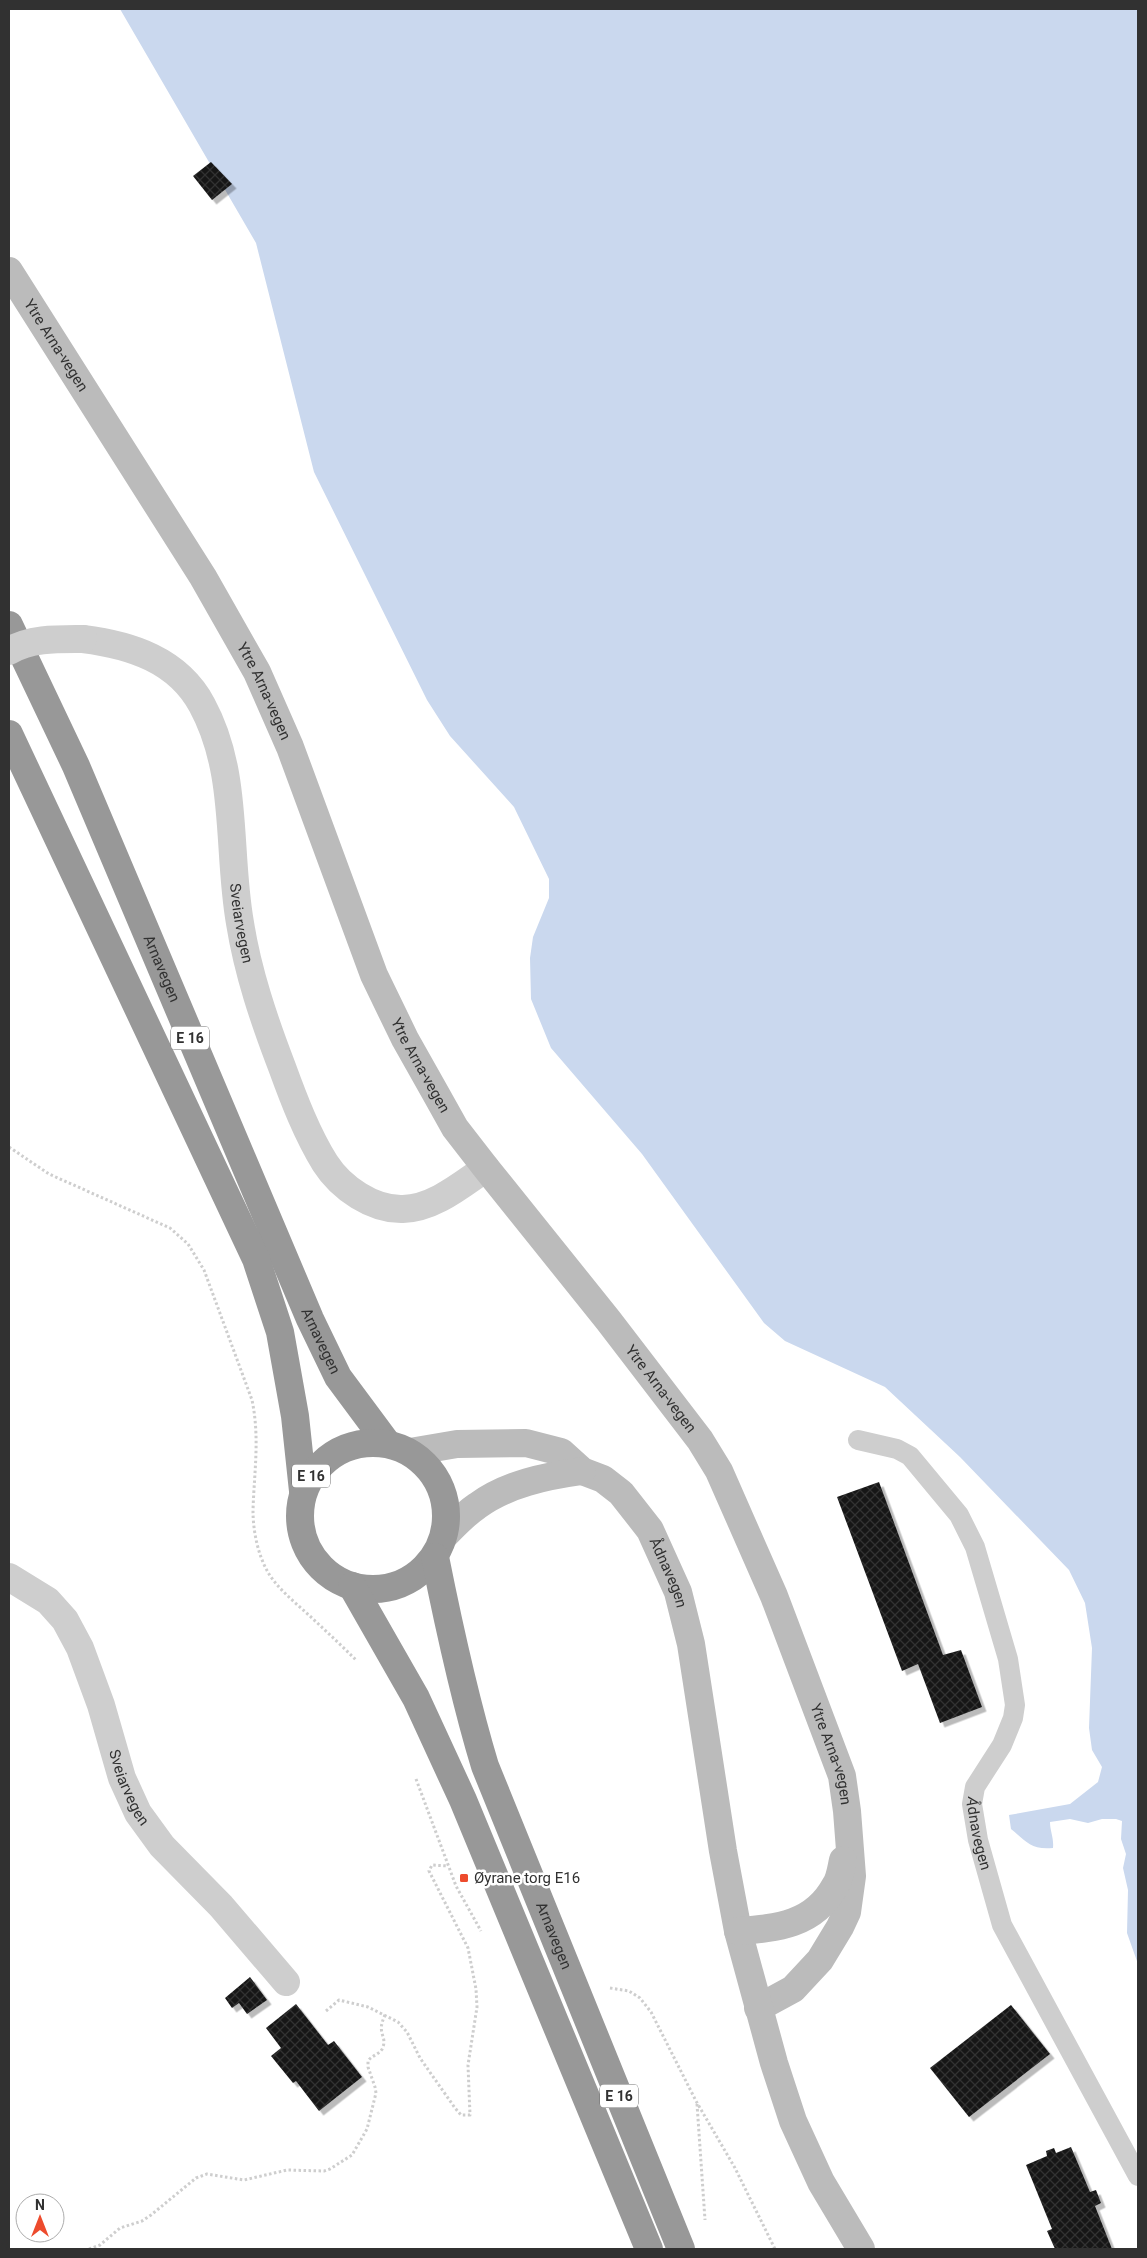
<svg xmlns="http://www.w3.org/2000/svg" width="1147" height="2258" font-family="Roboto,sans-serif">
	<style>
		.water { fill: #cad8ee }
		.building { fill: url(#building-cross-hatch); filter: url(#shadow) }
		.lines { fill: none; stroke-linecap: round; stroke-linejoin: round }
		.path { stroke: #cecece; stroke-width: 3; stroke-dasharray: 2.5 2.5; stroke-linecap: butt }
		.lane { stroke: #cecece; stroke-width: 20 }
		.street { stroke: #cecece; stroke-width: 28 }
		.secondary { stroke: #bbb; stroke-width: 28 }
		.highway { stroke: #989898; stroke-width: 28 }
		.street-bridge { stroke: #cecece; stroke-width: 28 }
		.poi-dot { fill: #ed4b2d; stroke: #fff; stroke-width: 2 }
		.labels { text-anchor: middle; stroke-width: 5; stroke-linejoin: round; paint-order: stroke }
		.shield { fill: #fff; stroke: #6f6f6f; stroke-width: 1 }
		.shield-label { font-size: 14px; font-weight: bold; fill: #313131 }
		.street-label { font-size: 15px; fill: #313131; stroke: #fff }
		.poi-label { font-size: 15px; fill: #313131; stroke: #fff; text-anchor: start }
	</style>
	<defs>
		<pattern id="building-cross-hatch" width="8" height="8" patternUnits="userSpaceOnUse" patternTransform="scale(1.25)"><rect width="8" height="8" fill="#181818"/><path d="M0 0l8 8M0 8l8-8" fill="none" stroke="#313131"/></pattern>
		<filter id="shadow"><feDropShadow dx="4.5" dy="4.5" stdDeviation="0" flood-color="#0004"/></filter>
	</defs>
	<rect width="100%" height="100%" fill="#fff"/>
	<path class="water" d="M120 9H1138V1964L1127 1933 1128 1890 1123 1868 1126 1854 1121 1839 1122 1821 1116 1819H1102L1088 1823 1070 1819 1050 1822C1050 1831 1054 1838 1053 1848 1031 1850 1027 1842 1011 1829L1009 1815 1070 1804 1098 1782 1102 1767 1092 1750 1089 1728 1092 1648 1085 1603 1069 1570 960 1457 885 1387 785 1341 764 1323 642 1154 551 1048 531 999 530 958 533 937 549 898V879L514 807 450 736 427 700 314 472 256 243Z"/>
	<g class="building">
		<polygon points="211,162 232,184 212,200 193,176"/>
		<polygon points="879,1482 943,1655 961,1650 982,1707 940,1723 918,1664 902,1671 837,1497"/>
		<polygon points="250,1977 267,2000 247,2014 239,2003 232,2008 225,1998"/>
		<polygon points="296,2004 328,2045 334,2041 362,2077 319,2111 296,2081 293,2083 271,2056 281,2048 266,2028"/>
		<polygon points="1011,2005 1050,2054 969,2117 930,2068"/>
		<polygon points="1071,2147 1090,2192 1096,2190 1101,2203 1095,2206 1112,2249 1055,2249 1047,2231 1052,2229 1026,2165 1047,2156 1046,2151 1054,2148 1056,2153"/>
	</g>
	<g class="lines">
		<g class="path">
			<path d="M9 1147 49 1174 170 1228 188 1244 204 1270 252 1400C260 1438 254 1473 253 1511 253 1531 258 1556 269 1574 280 1591 297 1604 312 1618 327 1632 342 1646 356 1660"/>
			<polyline points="416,1779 456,1886 481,1931"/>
			<polyline points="610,1988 629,1991 640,1998 651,2012 696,2101 735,2168 775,2249"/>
			<polyline points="326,2011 339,2000 368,2007 398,2022 407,2032 420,2058 455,2108 461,2115 470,2115 468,2065 477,2007 476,1989 468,1948 429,1871 432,1865 448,1866"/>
			<polyline points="697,2104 705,2220"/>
			<path d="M89 2249 100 2245 120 2228 142 2221 151 2215 196 2178 207 2174 244 2180 287 2170 324 2171 330 2169 352 2155 367 2129 376 2093 375 2087 368 2067V2061C372 2055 381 2054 383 2047 387 2035 376 2034 385 2015"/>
		</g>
		<path class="lane" id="s1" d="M858 1440 897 1449 910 1456 959 1515 975 1547 1008 1659 1015 1705 1013 1718 1002 1745 975 1787 972 1804 978 1840 1002 1925 1138 2176"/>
		<g class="street">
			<path id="s2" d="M83 639C131 645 178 660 202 705 239 773 227 850 240 923 248 973 264 1020 282 1067 294 1100 307 1134 325 1163 341 1188 373 1210 403 1209 434 1208 461 1185 486 1168"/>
			<path id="s3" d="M9 1577 48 1601 65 1620 80 1648 101 1705 122 1778 138 1813 162 1846 221 1906 286 1982"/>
		</g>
		<g class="secondary">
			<path id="s4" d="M9 271 203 577 257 672 290 747 374 975 405 1039 436 1094 455 1128 486 1168 608 1320 700 1440 719 1471 774 1596 842 1776 847 1811 852 1876 847 1912 840 1927 820 1960 793 1989 758 2008"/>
			<path id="s5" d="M410 1452 457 1444 526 1443 561 1452 582 1471 603 1479 621 1493 650 1530 678 1592 691 1644 723 1851 738 1931 774 2063 793 2121 821 2182 861 2249"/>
			<path d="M445 1535C455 1525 465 1514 477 1506 507 1484 546 1476 582 1471"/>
			<path d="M738 1931C777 1928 814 1925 835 1886 840 1879 841 1869 843 1860"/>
		</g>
		<g class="highway">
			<path id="s6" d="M9 625 76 766 310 1319 338 1377 387 1443"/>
			<polyline points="9,734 256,1259 280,1332 295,1416 303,1491"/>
			<circle cx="373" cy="1516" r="73"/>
			<path id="s7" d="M435 1557C449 1627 464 1697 485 1766L681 2249"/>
			<polyline points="352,1586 416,1698 463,1800 649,2249"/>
		</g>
		<path class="street-bridge" d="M9 651C31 638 58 639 83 639"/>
	</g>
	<rect class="poi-dot" x="459" y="1873" width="10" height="10" rx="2.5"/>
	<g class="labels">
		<g class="shield">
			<rect x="171" y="1026.5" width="38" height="23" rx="4"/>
			<rect x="292" y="1464.5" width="38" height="23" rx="4"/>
			<rect x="600" y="2084.5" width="38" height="23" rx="4"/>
		</g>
		<g class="shield-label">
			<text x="190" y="1043">E 16</text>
			<text x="311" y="1481">E 16</text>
			<text x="619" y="2101">E 16</text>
		</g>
		<g class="street-label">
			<text dy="5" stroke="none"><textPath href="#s4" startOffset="88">Ytre Arna-vegen</textPath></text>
			<text dy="5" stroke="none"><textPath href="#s4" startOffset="492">Ytre Arna-vegen</textPath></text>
			<text dy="5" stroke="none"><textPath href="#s2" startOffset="365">Sveiarvegen</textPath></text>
			<text dy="5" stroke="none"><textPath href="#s6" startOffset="376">Arnavegen</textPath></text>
			<text dy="5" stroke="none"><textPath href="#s4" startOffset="898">Ytre Arna-vegen</textPath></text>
			<text dy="5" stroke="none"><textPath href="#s6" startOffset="781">Arnavegen</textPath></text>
			<text dy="5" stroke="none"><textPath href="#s4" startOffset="1302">Ytre Arna-vegen</textPath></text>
			<text dy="5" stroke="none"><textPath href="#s5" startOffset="320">Ådnavegen</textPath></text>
			<text dy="5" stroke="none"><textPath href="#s4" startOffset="1708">Ytre Arna-vegen</textPath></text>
			<text dy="5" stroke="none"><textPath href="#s3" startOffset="251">Sveiarvegen</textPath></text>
			<text dy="5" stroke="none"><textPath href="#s1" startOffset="470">Ådnavegen</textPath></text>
			<text dy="5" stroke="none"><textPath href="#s7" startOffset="398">Arnavegen</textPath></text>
		</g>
		<g class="poi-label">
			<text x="474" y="1883">Øyrane torg E16</text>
		</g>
	</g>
	<rect width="1147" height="2258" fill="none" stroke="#313131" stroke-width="20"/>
	<g transform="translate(40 2218)"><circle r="24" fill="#ffffff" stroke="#adadad"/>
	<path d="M0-4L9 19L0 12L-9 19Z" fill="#ed4b2d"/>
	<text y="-8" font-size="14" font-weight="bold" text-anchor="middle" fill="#313131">N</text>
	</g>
</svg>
